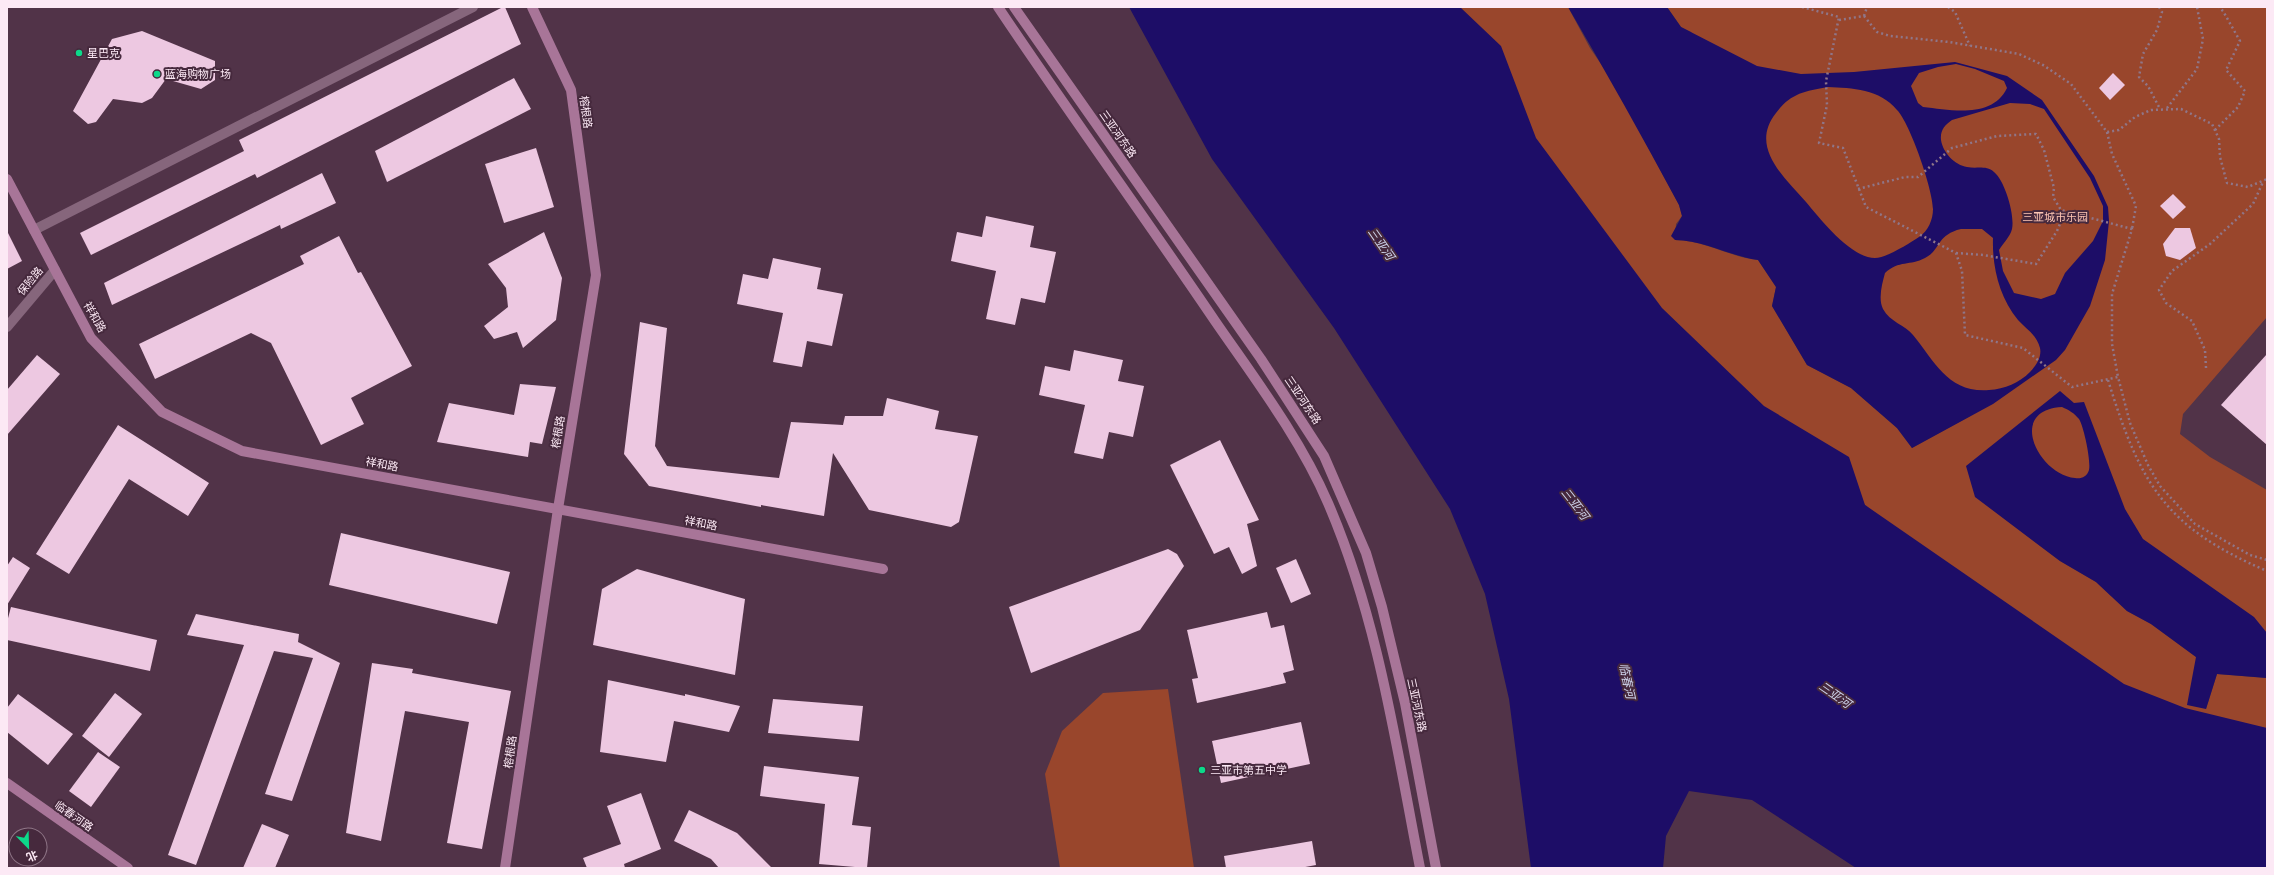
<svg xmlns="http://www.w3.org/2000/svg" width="2274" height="875" font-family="Roboto,'Noto Sans SC',sans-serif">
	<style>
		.green { fill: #99462c }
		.water { fill: #1d0d67; fill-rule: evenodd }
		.building { fill: #edc8e1 }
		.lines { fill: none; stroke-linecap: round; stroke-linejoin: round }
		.path { stroke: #907688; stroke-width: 2.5; stroke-dasharray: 2 3; stroke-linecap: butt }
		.street { stroke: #86667c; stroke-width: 10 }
		.secondary { stroke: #a87598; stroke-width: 10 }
		.poi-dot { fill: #0cd98a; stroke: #46293d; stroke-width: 1.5 }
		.labels { text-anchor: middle; stroke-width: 4; stroke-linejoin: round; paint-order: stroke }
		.poi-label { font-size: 11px; fill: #fce9f5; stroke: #46293d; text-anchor: start }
		.street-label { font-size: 11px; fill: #fce9f5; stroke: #46293d }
		.park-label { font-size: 11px; fill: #ffc7b5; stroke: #46293d }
		.water-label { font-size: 12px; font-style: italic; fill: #cdd2ea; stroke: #46293d }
	</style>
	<rect width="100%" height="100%" fill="#513348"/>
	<g class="green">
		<path d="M1442 7H1568L1590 48 1612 80 1679 205 1682 216 1676 224 1675 240C1704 240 1729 257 1758 260L1776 287 1772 306 1807 365 1851 388 1897 428 1912 448 1970 416 1889 355 1691 32 1681 27 1667 7H2267V317L2183 414 2180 434 2210 457 2267 490V656L1976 497 2060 561 2096 582 2127 611 2151 624 2196 657 2206 709 2217 674 2267 678V742L2098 692 1747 410 1651 313Z"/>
		<polygon points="1168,689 1194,868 1060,868 1045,774 1062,731 1103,693"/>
	</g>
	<g class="water">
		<polygon points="1129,7 1460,7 1501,46 1536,138 1662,308 1764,406 1849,457 1865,505 2124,684 2185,708 2267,728 2267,868 1856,868 1752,800 1689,791 1666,836 1663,868 1531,868 1509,699 1485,594 1450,509 1334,328 1212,159"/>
		<path d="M1568 7H1667L1681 27 1757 66 1801 74 1854 72 1955 62 2007 76 2042 100 2094 176 2108 207 2109 221 2105 260 2090 306 2065 350 2056 360 1993 404 1912 448 1897 428 1851 388 1807 365 1772 306 1776 287 1758 260C1729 256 1704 240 1675 240L1671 236 1682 216 1679 205C1643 138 1606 72 1568 7ZM1956 64 1975 69 2004 81 2007 88C1992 119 1951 110 1923 107L1918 103 1911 86 1919 73 1938 67ZM1828 87C1852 88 1880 89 1897 110 1910 123 1933 190 1933 209 1933 220 1928 231 1919 237 1910 243 1886 258 1875 258 1851 258 1821 220 1806 202 1784 177 1749 147 1776 113 1790 94 1804 91 1828 87ZM2010 103 2030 104 2044 109 2090 178 2103 206V221L2093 241 2065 273 2055 294 2041 299 2014 293 2003 271 1999 250C2003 243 2010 237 2012 229 2015 215 2005 181 1994 172 1986 165 1977 169 1967 167 1955 165 1943 153 1941 140 1940 130 1945 125 1952 120ZM1961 229H1982L1993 238C1992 266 1999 297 2018 320 2026 329 2037 335 2040 348 2042 357 2036 366 2030 372 2019 383 2005 389 1989 390 1948 393 1936 363 1913 335 1905 325 1890 322 1883 309 1878 299 1882 284 1885 273 1899 260 1910 266 1925 258 1941 250 1936 235 1961 229Z"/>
		<path d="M2060 391 2074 403 2084 402 2125 509 2143 539 2254 617 2267 633V678L2217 674 2206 709 2187 705 2196 657 2151 624 2127 611 2096 582 2060 561 1975 497 1966 466ZM2062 407C2069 410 2074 413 2079 419 2084 427 2091 461 2089 470 2087 477 2081 479 2075 478 2039 475 2006 410 2062 407Z"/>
	</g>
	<g class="building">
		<polygon points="503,7 505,7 521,44 257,178 255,174 91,255 80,233 244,151 239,140"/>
		<polygon points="142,31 215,61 215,80 201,89 166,79 152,98 142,103 113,99 96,122 88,124 73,111 112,39"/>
		<polygon points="2113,73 2125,85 2110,100 2099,88"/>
		<polygon points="514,78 531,109 387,182 375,151"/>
		<polygon points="536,148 554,207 504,223 485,164"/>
		<polygon points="322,173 336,203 281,229 280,225 112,305 104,283"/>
		<polygon points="2173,194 2186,207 2173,219 2160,206"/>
		<polygon points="986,216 1034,226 1030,247 1056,252 1045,303 1021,298 1015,325 986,319 996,271 951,261 957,232 982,237"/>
		<polygon points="2175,228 2190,228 2196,248 2180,260 2166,256 2163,244"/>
		<polygon points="7,231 22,261 7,269"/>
		<polygon points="544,232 562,278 556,320 523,348 517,332 494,339 484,326 508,307 506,288 488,264"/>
		<polygon points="339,236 358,273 361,272 412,366 351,398 364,424 321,445 271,343 251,333 155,379 139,344 304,264 300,256"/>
		<polygon points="773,258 821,268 817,289 843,294 832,346 807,341 802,367 773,362 783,313 737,304 743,274 768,279"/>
		<polygon points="640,322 667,328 655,446 667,466 779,478 791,422 843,425 845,416 883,416 887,398 939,411 935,429 978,436 959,522 951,527 869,510 833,453 824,516 761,505 761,507 649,486 624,454"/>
		<polygon points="1074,350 1123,360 1118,381 1144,386 1133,437 1109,432 1103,459 1074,453 1085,405 1039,395 1045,366 1070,371"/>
		<polygon points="2267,354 2267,445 2221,405"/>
		<polygon points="37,355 60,374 7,435 7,390"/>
		<polygon points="520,384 556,387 542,444 530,442 528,457 437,442 449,403 514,415"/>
		<polygon points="118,425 209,483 188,516 129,479 69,574 36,554"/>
		<polygon points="1220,440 1259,520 1247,524 1257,566 1242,574 1229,547 1214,554 1170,465"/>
		<polygon points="341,533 510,572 497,624 329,585"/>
		<polygon points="1168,549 1177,554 1184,566 1140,630 1031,673 1009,607"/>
		<polygon points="13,557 30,568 7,605 7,566"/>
		<polygon points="1296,559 1311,594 1291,603 1276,568"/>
		<polygon points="637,569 745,599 735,675 593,645 602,589"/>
		<polygon points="11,607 157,640 150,671 7,640 7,622"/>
		<polygon points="1267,612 1271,628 1284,625 1294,670 1283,673 1286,683 1197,703 1192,679 1198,678 1187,630"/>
		<polygon points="196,614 299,634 298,642 340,663 292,801 265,794 313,658 274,651 196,865 168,855 244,645 187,635"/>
		<polygon points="372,663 413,669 412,673 511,691 482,849 447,843 469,722 405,711 381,841 346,833"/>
		<polygon points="608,680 685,696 685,694 740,706 729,732 674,721 666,762 600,752"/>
		<polygon points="115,693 142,714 109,757 82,736"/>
		<polygon points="18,694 73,734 48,765 7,732 7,708"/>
		<polygon points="773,699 863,706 859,741 768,733"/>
		<polygon points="1301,722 1310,764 1221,783 1212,741"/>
		<polygon points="98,752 120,767 91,807 69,791"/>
		<polygon points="764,766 859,777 852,825 871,827 867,868 819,864 825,804 760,796"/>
		<polygon points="641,793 661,849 624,864 625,868 587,868 583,858 621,844 607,806"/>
		<polygon points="689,810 737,833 772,868 719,868 711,859 674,841"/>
		<polygon points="262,824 289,835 275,868 243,868"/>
		<polygon points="1312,841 1316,865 1300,868 1226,868 1224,856"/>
	</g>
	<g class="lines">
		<g class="path">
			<polyline points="1802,7 1839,17 1826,81 1827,105 1819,143 1843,148 1866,207 1956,253 1962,271 1965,335 2023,348 2072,387 2118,377 2130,423 2148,465 2160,486 2195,524 2250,555 2267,560"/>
			<polyline points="1948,7 1955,12 1970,46"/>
			<polyline points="2159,7 2162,12 2157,30 2143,54 2139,77 2148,86 2160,109"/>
			<polyline points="1864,16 1877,32 1890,36 1949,42 2019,54 2043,65 2071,84 2107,132 2119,130 2135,117 2151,110 2181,109 2212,124 2219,139 2220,157 2227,183 2248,187 2267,179"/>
			<polyline points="1864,16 1867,7"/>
			<polyline points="1839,20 1864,16"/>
			<polyline points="2167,108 2197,69 2203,39 2197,7"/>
			<polyline points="2215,130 2238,107 2245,91 2226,70 2240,41 2223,11 2219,7"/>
			<polyline points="2107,132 2112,154 2136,206 2132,229"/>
			<polyline points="1858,189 1905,177 1918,177 1952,148 1997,136 2036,134 2044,150 2054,188 2053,197 2061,210 2132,229 2112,294 2112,344 2118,377"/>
			<polyline points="1956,253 1983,255 2036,264 2057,231 2065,212"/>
			<polyline points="2206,368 2205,350 2192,321 2166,303 2159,290 2172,271 2210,244 2253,204 2263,182"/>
			<path d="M2108 380C2140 483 2164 527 2267 571"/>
		</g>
		<g class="street">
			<polyline points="34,230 473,7"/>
			<polyline points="7,327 55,270"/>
		</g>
		<g class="secondary">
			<path d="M998 7C1069 113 1144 216 1215 321 1255 379 1300 438 1328 503 1378 619 1396 745 1420 868"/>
			<polyline points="1014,7 1261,359 1324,456 1366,553 1382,607 1405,703 1436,868"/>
			<polyline points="7,179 91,338 162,412 242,451 883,569"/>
			<polyline points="7,783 128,868"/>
			<polyline points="505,868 558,509 596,275 571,90 532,7"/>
		</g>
	</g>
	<g class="poi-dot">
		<circle cx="79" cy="53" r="4"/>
		<circle cx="157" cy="74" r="4"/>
		<circle cx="1202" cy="770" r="4"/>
	</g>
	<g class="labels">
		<g class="poi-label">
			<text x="87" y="57">星巴克</text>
			<text x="165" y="78">蓝海购物广场</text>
			<text x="1210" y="774">三亚市第五中学</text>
		</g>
		<g class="street-label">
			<text transform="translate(586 112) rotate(82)" y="4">榕根路</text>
			<text transform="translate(1118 134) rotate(55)" y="4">三亚河东路</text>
			<text transform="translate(30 281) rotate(-50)" y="4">保险路</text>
			<text transform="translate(95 317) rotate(60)" y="4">祥和路</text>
			<text transform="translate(1303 400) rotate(56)" y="4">三亚河东路</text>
			<text transform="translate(558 432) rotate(-81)" y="4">榕根路</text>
			<text transform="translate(382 464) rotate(10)" y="4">祥和路</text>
			<text transform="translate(701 523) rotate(10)" y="4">祥和路</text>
			<text transform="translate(1417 705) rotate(78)" y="4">三亚河东路</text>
			<text transform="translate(510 752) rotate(-82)" y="4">榕根路</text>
			<text transform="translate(74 816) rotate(35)" y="4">临春河路</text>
		</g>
		<g class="park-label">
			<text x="2055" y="221">三亚城市乐园</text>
		</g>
		<g class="water-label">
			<text transform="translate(1381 244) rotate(55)" y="4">三亚河</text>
			<text transform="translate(1575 504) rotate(52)" y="4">三亚河</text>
			<text transform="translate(1627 681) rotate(78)" y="4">临春河</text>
			<text transform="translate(1835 695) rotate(35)" y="4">三亚河</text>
		</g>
	</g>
	<rect width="2274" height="875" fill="none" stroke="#fce9f5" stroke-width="16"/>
	<g transform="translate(28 847) rotate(157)"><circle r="19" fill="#46293d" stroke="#8f7687"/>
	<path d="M0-3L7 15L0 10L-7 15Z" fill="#0cd98a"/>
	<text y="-6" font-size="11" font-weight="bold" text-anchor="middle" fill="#fce9f5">北</text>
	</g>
</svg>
